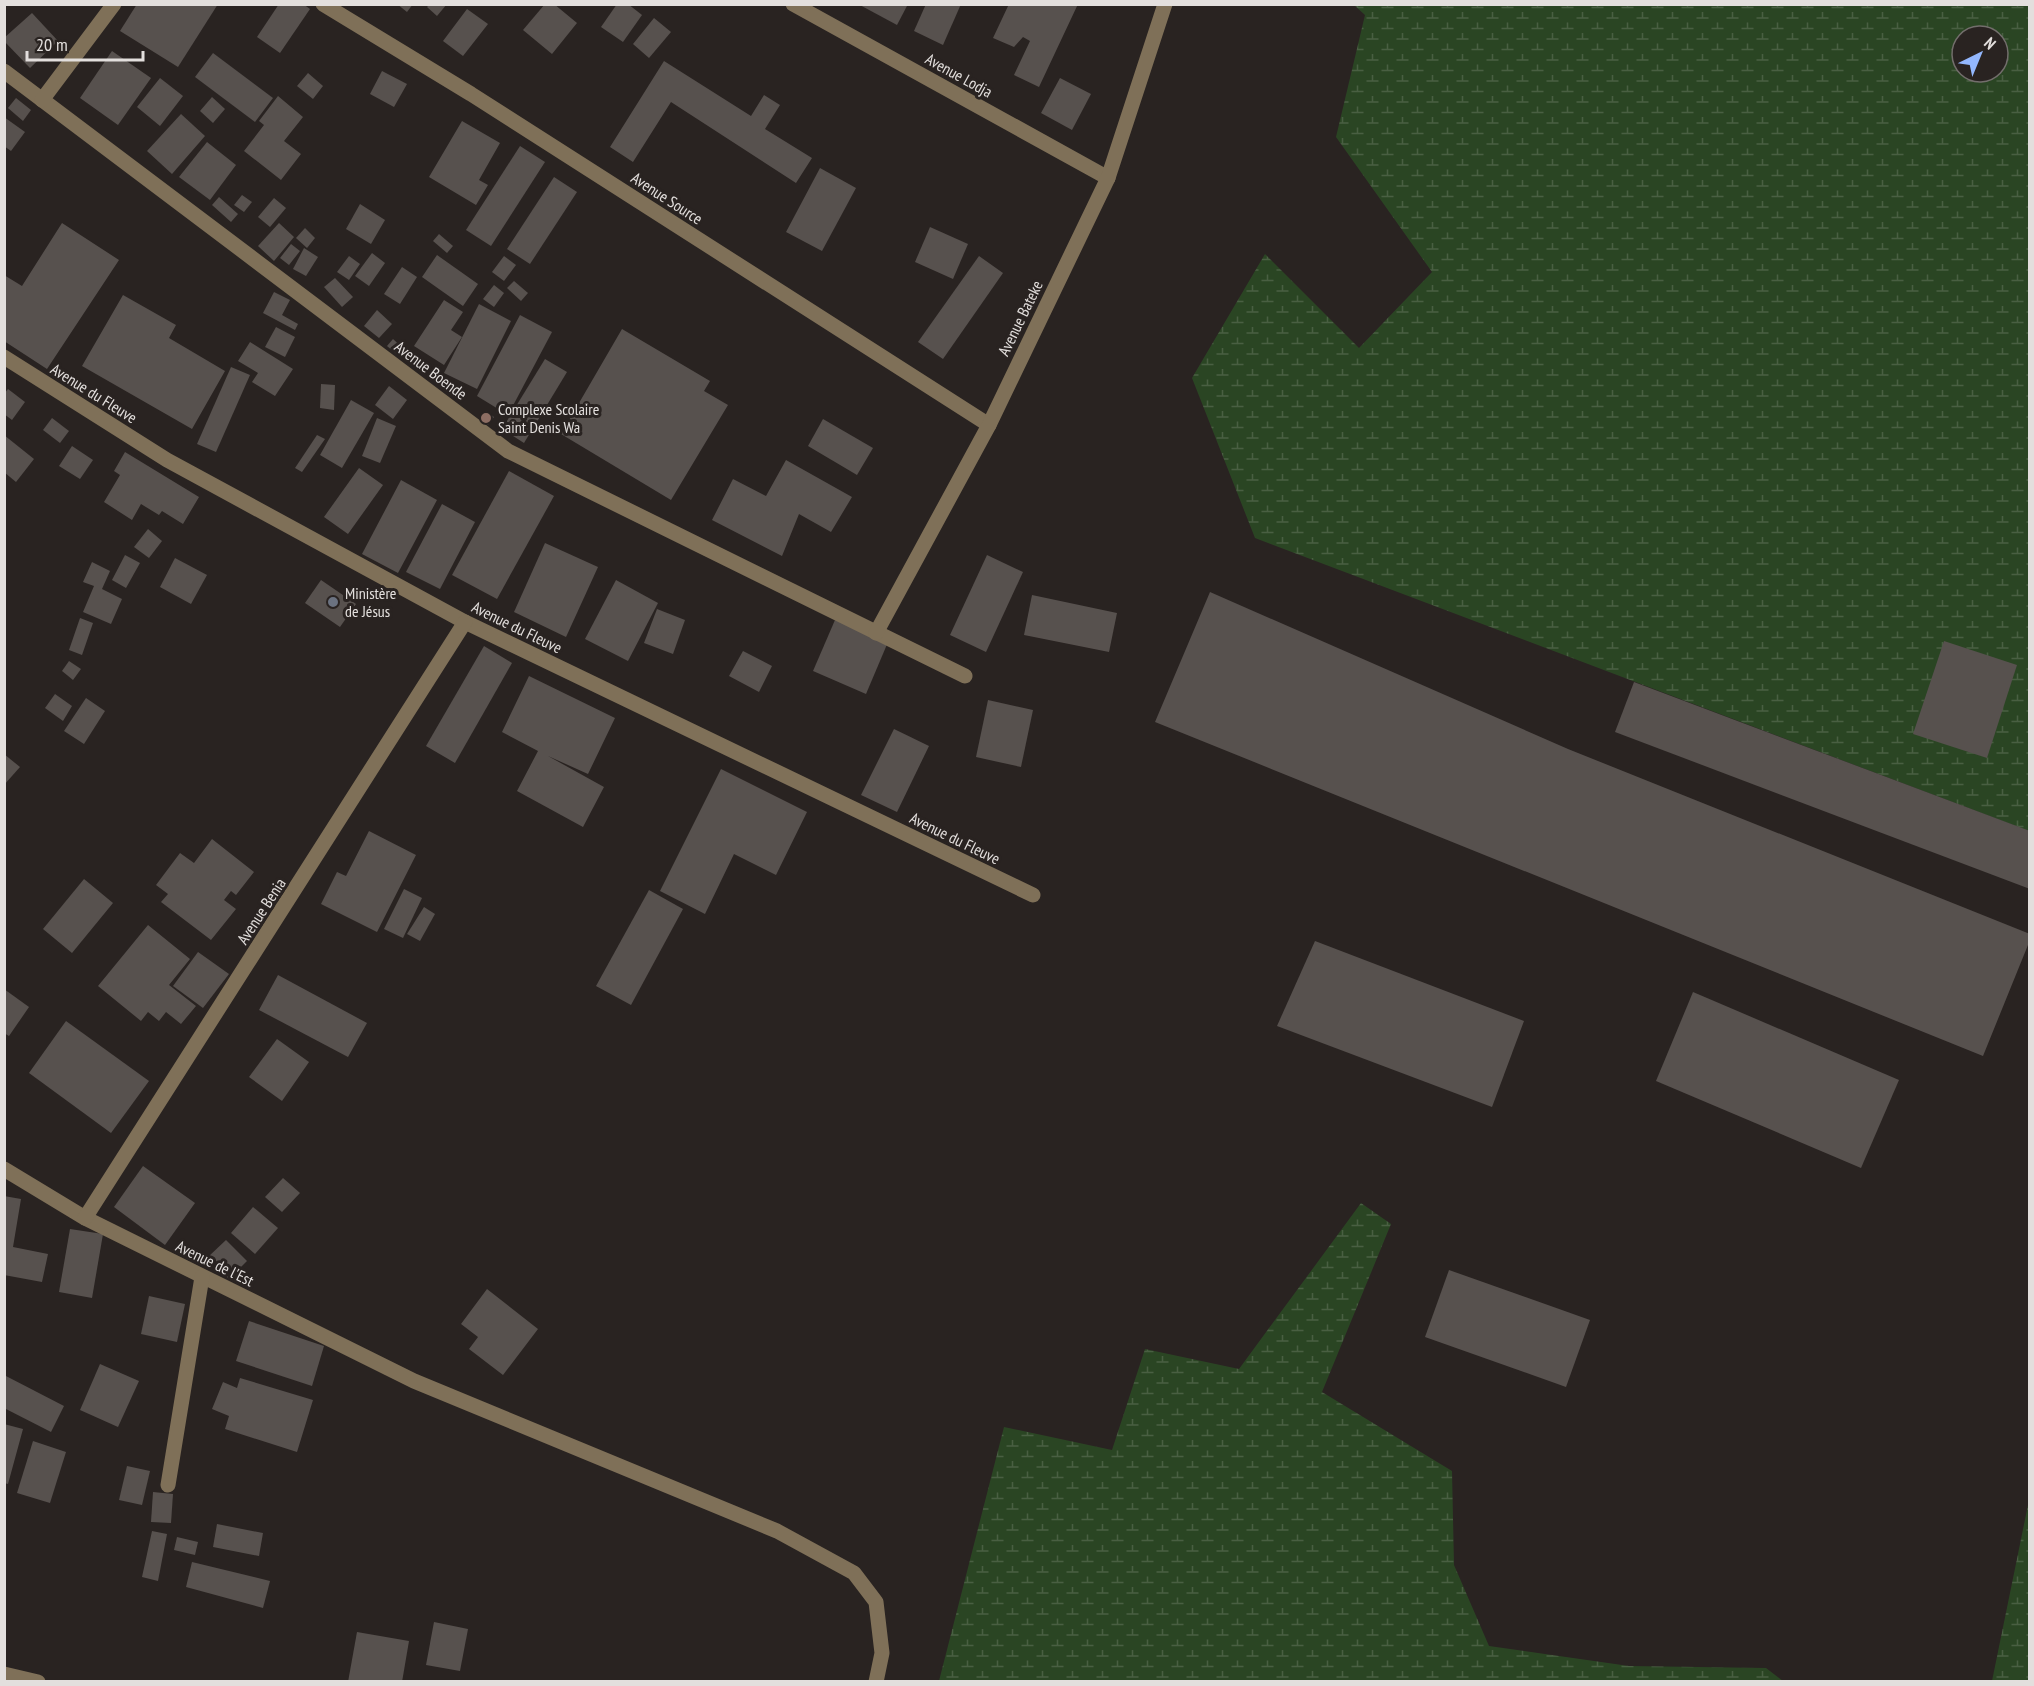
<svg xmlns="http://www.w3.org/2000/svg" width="2034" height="1686" font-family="'PT Sans Narrow',sans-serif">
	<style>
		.wetland { fill: url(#wetland-marsh); fill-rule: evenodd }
		.building { fill: #57514e }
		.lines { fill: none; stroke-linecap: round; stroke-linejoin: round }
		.minor { stroke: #7f7058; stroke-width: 15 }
		.education-dot { fill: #8d6e63; stroke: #292321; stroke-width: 2 }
		.worship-dot { fill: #6b7280; stroke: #292321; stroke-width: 2 }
		.labels { text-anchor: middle; stroke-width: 6; stroke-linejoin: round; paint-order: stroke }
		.street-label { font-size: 16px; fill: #e3dfdd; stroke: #292321 }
		.poi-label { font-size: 16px; fill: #e3dfdd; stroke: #292321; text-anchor: start }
	</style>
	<defs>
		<pattern id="wetland-marsh" width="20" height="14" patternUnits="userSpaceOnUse" patternTransform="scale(1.5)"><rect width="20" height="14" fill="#2a4523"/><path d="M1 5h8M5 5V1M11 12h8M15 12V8" fill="none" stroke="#495f42"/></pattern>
	</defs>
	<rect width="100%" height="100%" fill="#292321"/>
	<g class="wetland">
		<path d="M1354 5H2029V831L1255 538 1192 378 1265 254 1359 348 1432 272 1336 137 1365 15ZM1962 36H1998V72H1962Z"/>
		<polygon points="1361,1203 1391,1224 1322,1392 1452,1471 1454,1565 1489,1646 1629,1666 1766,1668 1783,1681 939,1681 1004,1427 1112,1450 1145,1349 1239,1369"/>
		<polygon points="2029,1500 2029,1681 1992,1681"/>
	</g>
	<g class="building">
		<polygon points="137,4 218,4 178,67 120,31"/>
		<polygon points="279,4 303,4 310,9 280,53 257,37"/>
		<polygon points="397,4 413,4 407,12"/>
		<polygon points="430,4 447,4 437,16 427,7"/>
		<polygon points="545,4 554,4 577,23 552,54 523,30"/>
		<polygon points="617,4 628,4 642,15 623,42 601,27"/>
		<polygon points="858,4 908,4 897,25"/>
		<polygon points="926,4 961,4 943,45 914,31"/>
		<polygon points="1009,4 1078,4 1039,87 1014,75 1030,41 1023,37 1014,47 993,38"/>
		<polygon points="467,9 488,24 463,56 443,41"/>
		<polygon points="32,13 58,41 30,68 4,41 4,38"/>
		<polygon points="654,18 671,32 649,58 633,44"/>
		<polygon points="112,51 151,78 118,125 80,98"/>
		<polygon points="213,53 273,98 255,122 195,77"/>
		<polygon points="664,61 751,116 764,95 780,105 765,129 812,158 796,183 671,102 633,162 610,147"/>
		<polygon points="382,71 407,84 394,107 370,94"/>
		<polygon points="308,73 323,86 313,99 297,86"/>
		<polygon points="160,78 183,96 160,126 137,107"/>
		<polygon points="1060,78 1091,94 1072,130 1041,113"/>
		<polygon points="278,96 303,117 284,141 301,154 281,180 244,151 264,125 259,121"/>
		<polygon points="212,97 225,109 213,123 200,111"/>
		<polygon points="16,98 31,110 23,121 8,108"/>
		<polygon points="181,114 205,136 172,174 147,151"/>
		<polygon points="4,117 25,132 11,151 4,146"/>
		<polygon points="462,121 500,143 479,180 488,185 476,205 429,177"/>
		<polygon points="207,142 236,165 210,200 179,177"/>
		<polygon points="520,146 545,162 491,246 466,230"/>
		<polygon points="820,168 856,188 822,251 786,232"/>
		<polygon points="554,177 577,192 530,264 507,249"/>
		<polygon points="242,195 252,202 244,212 234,205"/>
		<polygon points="219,197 238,214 231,222 212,205"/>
		<polygon points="274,198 286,208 270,227 258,217"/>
		<polygon points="360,204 385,220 371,244 346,229"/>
		<polygon points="62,223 119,260 47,369 4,341 4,275 22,286"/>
		<polygon points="279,223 294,237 274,261 258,246"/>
		<polygon points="930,227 968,244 953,279 915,262"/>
		<polygon points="305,228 315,238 307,248 296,238"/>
		<polygon points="439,234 453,246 447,253 433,241"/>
		<polygon points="291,244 300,251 289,265 280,258"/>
		<polygon points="304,248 318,257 306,276 293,269"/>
		<polygon points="372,253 385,263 369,286 355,276"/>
		<polygon points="437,255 478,284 463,306 422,277"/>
		<polygon points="349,256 360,264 349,280 337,272"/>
		<polygon points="504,256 516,265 504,281 492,272"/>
		<polygon points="979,256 1003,273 943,359 918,342"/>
		<polygon points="402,267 417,277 400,304 384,294"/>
		<polygon points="335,278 353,297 342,307 324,287"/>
		<polygon points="514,281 528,293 521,301 507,288"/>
		<polygon points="494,285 504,293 494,307 483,299"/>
		<polygon points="274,292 290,300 282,315 298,324 295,330 263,313"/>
		<polygon points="123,295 176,325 169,338 225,371 192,429 82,366"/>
		<polygon points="444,300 463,312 451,330 462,337 444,365 414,346"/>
		<polygon points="479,304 511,321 477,389 444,373"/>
		<polygon points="377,310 392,324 379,338 364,326"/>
		<polygon points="520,315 552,332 508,415 477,396"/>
		<polygon points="276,327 295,337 285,357 265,347"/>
		<polygon points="622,329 710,381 704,391 728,405 671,500 561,434"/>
		<polygon points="393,339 406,351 400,357 387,346"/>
		<polygon points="250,342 293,369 275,396 252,382 258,373 238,361"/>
		<polygon points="545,359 567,372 524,443 502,429"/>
		<polygon points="231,367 250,375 216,452 197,444"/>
		<polygon points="321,384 335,385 334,410 320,408"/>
		<polygon points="389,386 407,400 393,419 375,405"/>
		<polygon points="8,389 25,402 12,420 4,414 4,394"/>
		<polygon points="351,400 374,413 342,468 320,455"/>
		<polygon points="486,411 494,417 488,425 480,419"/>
		<polygon points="52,418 69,431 60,443 43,430"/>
		<polygon points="377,418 396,426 380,463 362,456"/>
		<polygon points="823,419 873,448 857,475 808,446"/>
		<polygon points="4,435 34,459 16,482 4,472"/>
		<polygon points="317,435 325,439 302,472 295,468"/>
		<polygon points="72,446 93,460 80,479 59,466"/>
		<polygon points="125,452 199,497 183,524 162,511 159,515 141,504 132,520 104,502 120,475 114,471"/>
		<polygon points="786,460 852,497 831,532 799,514 782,556 712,520 733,479 766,496"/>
		<polygon points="359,468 383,485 348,534 324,517"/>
		<polygon points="509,471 554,496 497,599 452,575"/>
		<polygon points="401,480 437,500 398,573 362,554"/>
		<polygon points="442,504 475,522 440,589 406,572"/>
		<polygon points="148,529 162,541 149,558 134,547"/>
		<polygon points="545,543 598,567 566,637 514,612"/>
		<polygon points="125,555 140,563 126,588 112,580"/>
		<polygon points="987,555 1023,572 986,652 950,635"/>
		<polygon points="175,558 207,575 191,604 160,587"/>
		<polygon points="92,562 110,571 102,589 122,599 111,624 83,612 94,586 83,582"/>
		<polygon points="321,580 356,604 340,627 305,603"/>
		<polygon points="616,580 658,603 628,661 585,639"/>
		<polygon points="1210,592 1568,749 2030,934 2030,940 1983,1056 1155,722"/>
		<polygon points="1032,595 1117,613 1109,652 1024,635"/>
		<polygon points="657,609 685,620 673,654 644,643"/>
		<polygon points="80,618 93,623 82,655 69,650"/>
		<polygon points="835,620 888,642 866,694 813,671"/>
		<polygon points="1944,641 2017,665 1987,758 1913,734"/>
		<polygon points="484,646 512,663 455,763 426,746"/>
		<polygon points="743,651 772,666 759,692 729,676"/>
		<polygon points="69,661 81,669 73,680 62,671"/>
		<polygon points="529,676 615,718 588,774 548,756 604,787 583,827 517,791 538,751 502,732"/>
		<polygon points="1634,682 2030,831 2030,889 1615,732"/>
		<polygon points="55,694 72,706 63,721 45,708"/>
		<polygon points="86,698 105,711 84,744 64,731"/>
		<polygon points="988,700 1033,710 1021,767 976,757"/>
		<polygon points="894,729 929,746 897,812 861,795"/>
		<polygon points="4,754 20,767 4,785"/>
		<polygon points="721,769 807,812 776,875 734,854 705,914 660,891"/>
		<polygon points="369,831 416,855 377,932 321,904 337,872 346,876"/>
		<polygon points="212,839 254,872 236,895 231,891 224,900 236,909 211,940 161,902 168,894 156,885 180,853 194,863"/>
		<polygon points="84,879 113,903 72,953 43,929"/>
		<polygon points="404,889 422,898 403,938 384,929"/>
		<polygon points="649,890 683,909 631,1005 596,986"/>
		<polygon points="424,907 435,914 420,941 407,934"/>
		<polygon points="148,925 190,959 169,985 196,1006 181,1024 166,1012 159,1021 148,1012 141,1021 98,986"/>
		<polygon points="1315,941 1524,1021 1492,1107 1277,1026"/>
		<polygon points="198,952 229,974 203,1008 173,986"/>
		<polygon points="278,975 367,1023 348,1057 259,1010"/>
		<polygon points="4,989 29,1007 9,1036 4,1033"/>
		<polygon points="1693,992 1899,1080 1861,1168 1656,1081"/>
		<polygon points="66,1021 149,1081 111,1133 29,1073"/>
		<polygon points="277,1039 309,1062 282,1101 249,1077"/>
		<polygon points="143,1166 195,1203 165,1245 114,1207"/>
		<polygon points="283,1178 300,1193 282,1212 265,1197"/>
		<polygon points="4,1196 21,1199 13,1247 48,1254 42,1282 4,1275"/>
		<polygon points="253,1207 278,1228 255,1254 231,1233"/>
		<polygon points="70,1229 103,1234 92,1298 59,1292"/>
		<polygon points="226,1240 247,1261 229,1279 208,1257"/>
		<polygon points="1449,1270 1590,1320 1566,1387 1425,1337"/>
		<polygon points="487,1289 538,1329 503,1375 469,1349 478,1337 461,1324"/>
		<polygon points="149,1296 185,1304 177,1342 141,1334"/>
		<polygon points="249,1321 324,1346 312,1386 236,1361"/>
		<polygon points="100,1364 139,1381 118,1427 80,1410"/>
		<polygon points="4,1375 64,1406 51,1432 4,1408"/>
		<polygon points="240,1378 313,1400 297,1452 225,1429 229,1416 212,1409 223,1382 237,1388"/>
		<polygon points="4,1424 23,1429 8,1484 4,1483"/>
		<polygon points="33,1441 66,1452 50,1503 17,1493"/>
		<polygon points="127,1466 150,1471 142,1505 119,1500"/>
		<polygon points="153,1492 173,1494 171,1523 151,1522"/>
		<polygon points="217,1524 263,1533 259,1556 213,1547"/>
		<polygon points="152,1531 167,1534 158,1581 142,1577"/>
		<polygon points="177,1537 198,1542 195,1555 174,1550"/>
		<polygon points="192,1562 270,1581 263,1608 186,1587"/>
		<polygon points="434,1622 468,1629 460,1671 426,1665"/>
		<polygon points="357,1632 409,1641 402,1682 348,1682"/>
	</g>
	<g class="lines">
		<g class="minor">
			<polyline points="323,4 471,94 989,425"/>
			<polyline points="793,4 1108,178"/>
			<polyline points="4,71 508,451 965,676"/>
			<polyline points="42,100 114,4"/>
			<polyline points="4,357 167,460 465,622 1033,895"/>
			<polyline points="876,633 989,425 1108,178 1165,4"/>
			<polyline points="4,1169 85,1218 414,1381 777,1531 854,1573 876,1602 882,1653 876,1682"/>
			<polyline points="85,1218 465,622"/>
			<polyline points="168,1485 202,1277"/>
			<polyline points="4,1674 38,1682"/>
		</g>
	</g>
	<circle class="education-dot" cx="486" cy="418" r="6"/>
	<circle class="worship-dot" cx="333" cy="602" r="6"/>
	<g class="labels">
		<g class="street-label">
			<text transform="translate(959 75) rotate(29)" y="6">Avenue Lodja</text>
			<text transform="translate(667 198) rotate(33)" y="6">Avenue Source</text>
			<text transform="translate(1020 318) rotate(-64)" y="6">Avenue Bateke</text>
			<text transform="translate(431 370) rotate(37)" y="6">Avenue Boende</text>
			<text transform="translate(94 393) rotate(32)" y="6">Avenue du Fleuve</text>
			<text transform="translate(517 627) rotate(26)" y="6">Avenue du Fleuve</text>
			<text transform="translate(955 838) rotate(26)" y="6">Avenue du Fleuve</text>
			<text transform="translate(261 911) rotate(-57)" y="6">Avenue Benia</text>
			<text transform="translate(215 1263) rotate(26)" y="6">Avenue de l'Est</text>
		</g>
		<g class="poi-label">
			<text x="498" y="415">Complexe Scolaire<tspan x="498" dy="18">Saint Denis Wa</tspan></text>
			<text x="345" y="599">Ministère<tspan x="345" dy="18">de Jésus</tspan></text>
		</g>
	</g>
	<rect width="2034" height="1686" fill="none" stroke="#e3dfdd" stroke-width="12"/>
	<g transform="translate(1980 54) rotate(43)"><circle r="28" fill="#292321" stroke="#736e6c" stroke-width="1.5"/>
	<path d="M0-4.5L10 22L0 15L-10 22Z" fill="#93b7fd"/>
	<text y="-9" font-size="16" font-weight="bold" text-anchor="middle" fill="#e3dfdd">N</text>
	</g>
	<path d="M27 51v9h116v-9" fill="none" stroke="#e3dfdd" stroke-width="3"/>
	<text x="36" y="51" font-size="18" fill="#e3dfdd" stroke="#292321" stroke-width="4.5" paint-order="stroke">20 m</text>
</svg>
